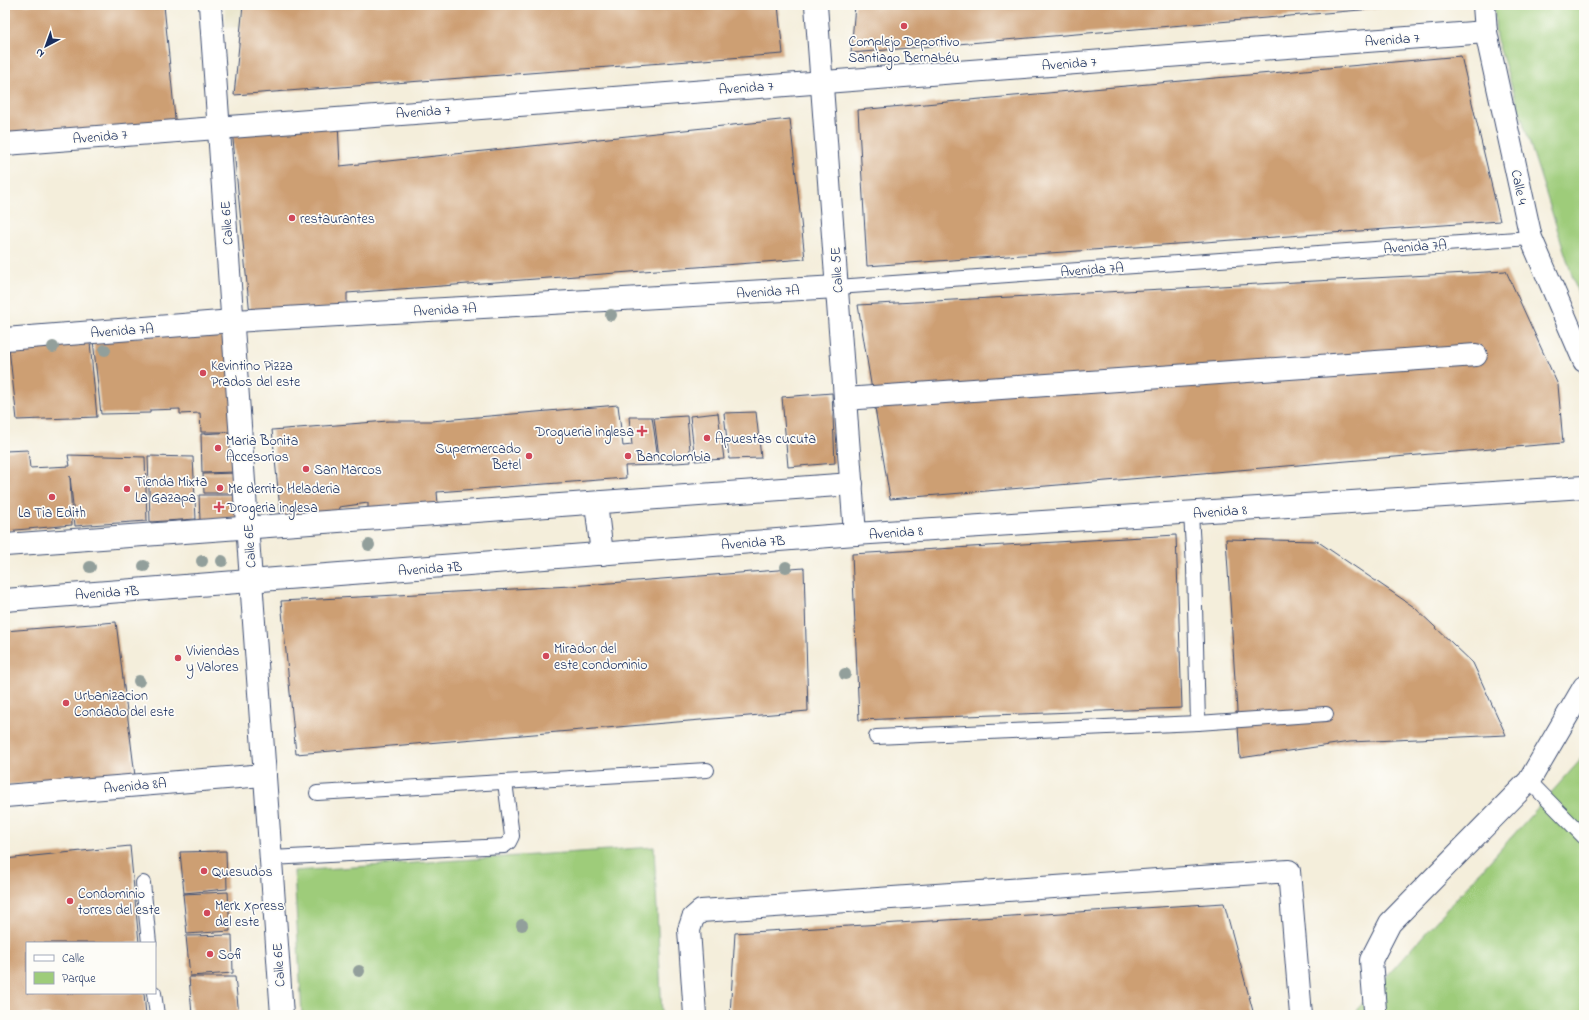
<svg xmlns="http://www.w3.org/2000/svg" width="1589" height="1020" font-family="'Indie Flower',sans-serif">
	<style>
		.built { fill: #e1dcba }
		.green { fill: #9ecc7a; stroke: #5c7e6c }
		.building { fill: #cd9f73 }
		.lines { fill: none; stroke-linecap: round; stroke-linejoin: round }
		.service-casing { stroke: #3c4c71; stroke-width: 16 }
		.minor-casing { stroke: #3c4c71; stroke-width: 24 }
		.tertiary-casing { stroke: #3c4c71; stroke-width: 24 }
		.service { stroke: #fff; stroke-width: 14 }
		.minor { stroke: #fff; stroke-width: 22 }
		.tertiary { stroke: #fff; stroke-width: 22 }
		.tree { fill: #929f9b }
		.poi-dot { fill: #d1495b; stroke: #fdfcf7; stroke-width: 1.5 }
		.labels { text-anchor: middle; stroke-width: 3.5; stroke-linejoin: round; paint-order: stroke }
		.street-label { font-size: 14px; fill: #1b2f5e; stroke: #fdfcf7 }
		.poi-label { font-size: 14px; fill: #1b2f5e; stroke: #fdfcf7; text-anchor: start }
	</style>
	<rect width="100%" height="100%" fill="#fdfcf7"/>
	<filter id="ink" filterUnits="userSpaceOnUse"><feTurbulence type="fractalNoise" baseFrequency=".025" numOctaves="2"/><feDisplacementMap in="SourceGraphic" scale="8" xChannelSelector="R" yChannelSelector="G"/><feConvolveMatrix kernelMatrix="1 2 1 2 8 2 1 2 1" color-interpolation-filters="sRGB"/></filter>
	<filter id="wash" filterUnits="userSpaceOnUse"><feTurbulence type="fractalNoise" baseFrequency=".012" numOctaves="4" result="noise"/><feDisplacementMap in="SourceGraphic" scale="16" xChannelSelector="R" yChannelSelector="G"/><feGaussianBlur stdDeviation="0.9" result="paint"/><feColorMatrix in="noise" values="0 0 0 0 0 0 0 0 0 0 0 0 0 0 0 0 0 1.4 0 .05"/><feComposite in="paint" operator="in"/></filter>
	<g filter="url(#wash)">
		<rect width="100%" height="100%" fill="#f4eedb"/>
		<polygon class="built" points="224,5 319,5 320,22 226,28"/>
		<g class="green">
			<polygon points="1494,5 1584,5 1584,313 1496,37"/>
			<polygon points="1584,756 1584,1015 1352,1015"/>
			<polygon points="654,847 662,1015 302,1015 294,871"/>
		</g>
		<g id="blocks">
			<g class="building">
				<polygon points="5,5 164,5 176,129 5,140"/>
				<polygon points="243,5 778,5 783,54 234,95"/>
				<polygon points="855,5 1408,5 1408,6 851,53"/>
				<polygon points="1461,56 1500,221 867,266 858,110"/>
				<polygon points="790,119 805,259 347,293 347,307 250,315 232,129 338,122 340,166"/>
				<polygon points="1506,271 1558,385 1563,443 890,499 858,305"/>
				<polygon points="228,330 234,432 201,432 200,413 180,414 180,409 150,410 150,413 101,414 93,340"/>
				<polygon points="90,342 97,417 17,420 9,348"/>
				<polygon points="832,393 835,463 788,467 782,397"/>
				<polygon points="5,396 6,396 7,412 5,412"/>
				<polygon points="618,405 623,446 632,445 629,417 652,417 659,465 625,466 626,478 437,492 438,504 368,512 368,503 339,507 340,515 281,519 272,430 388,421 431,421"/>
				<polygon points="756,412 761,458 729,459 724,413"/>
				<polygon points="718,413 724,459 695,461 690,416"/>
				<polygon points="687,416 691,462 660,464 654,418"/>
				<polygon points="234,432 235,472 202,473 201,434"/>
				<polygon points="28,450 30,468 70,466 68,455 145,457 147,521 75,526 70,476 72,525 5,531 5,451"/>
				<polygon points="148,456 193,457 196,519 150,522"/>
				<polygon points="236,473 237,493 204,493 203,474"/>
				<polygon points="199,495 236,495 239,518 200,520"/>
				<polygon points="1176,535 1182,708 859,720 852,554"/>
				<polygon points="1226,539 1317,541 1414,607 1473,663 1506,735 1350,742 1240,758"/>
				<polygon points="804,568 808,711 296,754 281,601 571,586"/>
				<polygon points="116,622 135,776 5,785 5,631"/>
				<polygon points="130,846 139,943 27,943 27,993 144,993 146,1015 5,1015 5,859"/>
				<polygon points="226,851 227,889 184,893 180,852"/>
				<polygon points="228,892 230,931 187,934 183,894"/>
				<polygon points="1224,903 1254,1015 730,1015 735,933"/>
				<polygon points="232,935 233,973 190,976 186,936"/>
				<polygon points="189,977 235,977 239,1015 192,1015"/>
			</g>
		</g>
	</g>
	<g filter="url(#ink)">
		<use href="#blocks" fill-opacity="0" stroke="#3c4c71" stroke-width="1"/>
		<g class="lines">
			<g class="service-casing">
				<g id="service">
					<polyline points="837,287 1531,238"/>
					<polyline points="1191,513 1194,567 1198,723"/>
					<polyline points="876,737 1198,723 1326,714"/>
					<polyline points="1529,781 1584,837"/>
					<polyline points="317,793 707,770"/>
					<polyline points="271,858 504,846 509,842 512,836 505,782"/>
					<polyline points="143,883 149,943"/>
					<polyline points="154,993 157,1015"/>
				</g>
			</g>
			<g class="minor-casing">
				<g id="minor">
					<polyline points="210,5 282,1015"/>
					<polyline points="816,5 855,534"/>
					<polyline points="1484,5 1486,32 1531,238 1584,361"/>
					<polyline points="5,144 1486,32"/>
					<polyline points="5,339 233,321 837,287"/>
					<polyline points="845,399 1476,355"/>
					<polyline points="596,503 602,554"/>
					<polyline points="5,545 852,484"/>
					<polyline points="5,796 265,775"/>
					<polyline points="1375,1010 1371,960 1390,923 1529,781 1584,687"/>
					<polyline points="695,1015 689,930 693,918 701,911 1289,871 1301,1015"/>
				</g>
			</g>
			<g class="tertiary-casing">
				<polyline id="tertiary" points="5,600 855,534 1584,487"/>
			</g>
			<use href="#service" class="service"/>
			<use href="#minor" class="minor"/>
			<use href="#tertiary" class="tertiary"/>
		</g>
		<g class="tree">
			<circle cx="611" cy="315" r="6"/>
			<circle cx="53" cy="347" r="6"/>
			<circle cx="105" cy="350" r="6"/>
			<circle cx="369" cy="545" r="6"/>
			<circle cx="202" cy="561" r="6"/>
			<circle cx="222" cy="561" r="6"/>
			<circle cx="144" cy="566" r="6"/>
			<circle cx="90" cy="567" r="6"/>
			<circle cx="786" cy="567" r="6"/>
			<circle cx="845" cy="674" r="6"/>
			<circle cx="139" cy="681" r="6"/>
			<circle cx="522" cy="925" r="6"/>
			<circle cx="359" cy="971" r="6"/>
		</g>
	</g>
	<g class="poi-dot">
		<circle cx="904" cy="26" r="4"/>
		<circle cx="292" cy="218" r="4"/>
		<circle cx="203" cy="373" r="4"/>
		<path d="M640 425h4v4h4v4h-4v4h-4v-4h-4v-4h4z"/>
		<circle cx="707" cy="438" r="4"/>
		<circle cx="218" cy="448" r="4"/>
		<circle cx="529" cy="456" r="4"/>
		<circle cx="628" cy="456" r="4"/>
		<circle cx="306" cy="469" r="4"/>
		<circle cx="220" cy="488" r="4"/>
		<circle cx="127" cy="489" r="4"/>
		<circle cx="52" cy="497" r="4"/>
		<path d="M217 501h4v4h4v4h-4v4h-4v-4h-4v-4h4z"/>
		<circle cx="546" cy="656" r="4"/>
		<circle cx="178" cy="658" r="4"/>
		<circle cx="66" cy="703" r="4"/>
		<circle cx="204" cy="871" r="4"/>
		<circle cx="70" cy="901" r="4"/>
		<circle cx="207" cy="913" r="4"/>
		<circle cx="210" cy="954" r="4"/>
	</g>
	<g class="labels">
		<g class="street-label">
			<text transform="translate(1392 39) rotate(-4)" y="5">Avenida 7</text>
			<text transform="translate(1069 63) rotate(-4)" y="5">Avenida 7</text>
			<text transform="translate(746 87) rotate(-4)" y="5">Avenida 7</text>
			<text transform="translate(423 111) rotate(-4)" y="5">Avenida 7</text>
			<text transform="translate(100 136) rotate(-5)" y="5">Avenida 7</text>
			<text transform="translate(1520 187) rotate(78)" y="5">Calle 4</text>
			<text transform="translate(226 223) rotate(-94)" y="5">Calle 6E</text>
			<text transform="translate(1415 246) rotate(-4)" y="5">Avenida 7A</text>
			<text transform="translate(1092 269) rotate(-4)" y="5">Avenida 7A</text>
			<text transform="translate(836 270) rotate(-94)" y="5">Calle 5E</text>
			<text transform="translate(768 291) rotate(-3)" y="5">Avenida 7A</text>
			<text transform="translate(445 309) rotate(-3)" y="5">Avenida 7A</text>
			<text transform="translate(122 330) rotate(-4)" y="5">Avenida 7A</text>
			<text transform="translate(1220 511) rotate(-4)" y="5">Avenida 8</text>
			<text transform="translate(896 532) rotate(-4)" y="5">Avenida 8</text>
			<text transform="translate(753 542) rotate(-4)" y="5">Avenida 7B</text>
			<text transform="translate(249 546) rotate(-94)" y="5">Calle 6E</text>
			<text transform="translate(430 568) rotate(-4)" y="5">Avenida 7B</text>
			<text transform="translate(107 592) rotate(-4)" y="5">Avenida 7B</text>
			<text transform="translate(135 785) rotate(-5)" y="5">Avenida 8A</text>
			<text transform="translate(278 965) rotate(-94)" y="5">Calle 6E</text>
		</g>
		<g class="poi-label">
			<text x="904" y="46" text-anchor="middle">Complejo Deportivo<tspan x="904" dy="16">Santiago Bernabéu</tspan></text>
			<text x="300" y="223">restaurantes</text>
			<text x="211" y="370">Kevintino Pizza<tspan x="211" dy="16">Prados del este</tspan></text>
			<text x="634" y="436" text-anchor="end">Drogueria inglesa</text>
			<text x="715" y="443">Apuestas cucuta</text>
			<text x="226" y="445">Maria Bonita<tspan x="226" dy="16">Accesorios</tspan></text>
			<text x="521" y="453" text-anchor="end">Supermercado<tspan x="521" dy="16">Betel</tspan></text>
			<text x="636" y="461">Bancolombia</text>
			<text x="314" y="474">San Marcos</text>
			<text x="135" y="486">Tienda Mixta<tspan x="135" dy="16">La Gazapa</tspan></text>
			<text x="228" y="493">Me derrito Heladeria</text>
			<text x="227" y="512">Drogeria inglesa</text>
			<text x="52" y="517" text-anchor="middle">La Tia Edith</text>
			<text x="554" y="653">Mirador del<tspan x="554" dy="16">este condominio</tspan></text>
			<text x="186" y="655">Viviendas<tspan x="186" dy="16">y Valores</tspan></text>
			<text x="74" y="700">Urbanizacion<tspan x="74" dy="16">Condado del este</tspan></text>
			<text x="212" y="876">Quesudos</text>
			<text x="78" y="898">Condominio<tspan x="78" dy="16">torres del este</tspan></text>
			<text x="215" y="910">Merk Xpress<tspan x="215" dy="16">del este</tspan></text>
			<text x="218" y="959">Sofi</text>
		</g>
	</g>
	<rect width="1589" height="1020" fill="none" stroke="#fdfcf7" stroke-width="20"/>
	<rect x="26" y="942" width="130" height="52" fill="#fdfcf7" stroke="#a3aaba"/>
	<rect x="34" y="955" width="20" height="6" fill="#ffffff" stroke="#a3aaba"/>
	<text x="62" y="962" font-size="12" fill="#1b2f5e">Calle</text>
	<rect x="34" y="972" width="20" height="12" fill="#9ecc7a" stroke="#a3aaba"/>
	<text x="62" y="982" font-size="12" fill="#1b2f5e">Parque</text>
	<g transform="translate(46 46) rotate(221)" stroke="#fdfcf7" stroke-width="3" paint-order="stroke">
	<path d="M0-3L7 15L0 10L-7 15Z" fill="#1b2f5e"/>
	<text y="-6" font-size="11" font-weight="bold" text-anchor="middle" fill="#1b2f5e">N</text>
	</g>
</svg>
